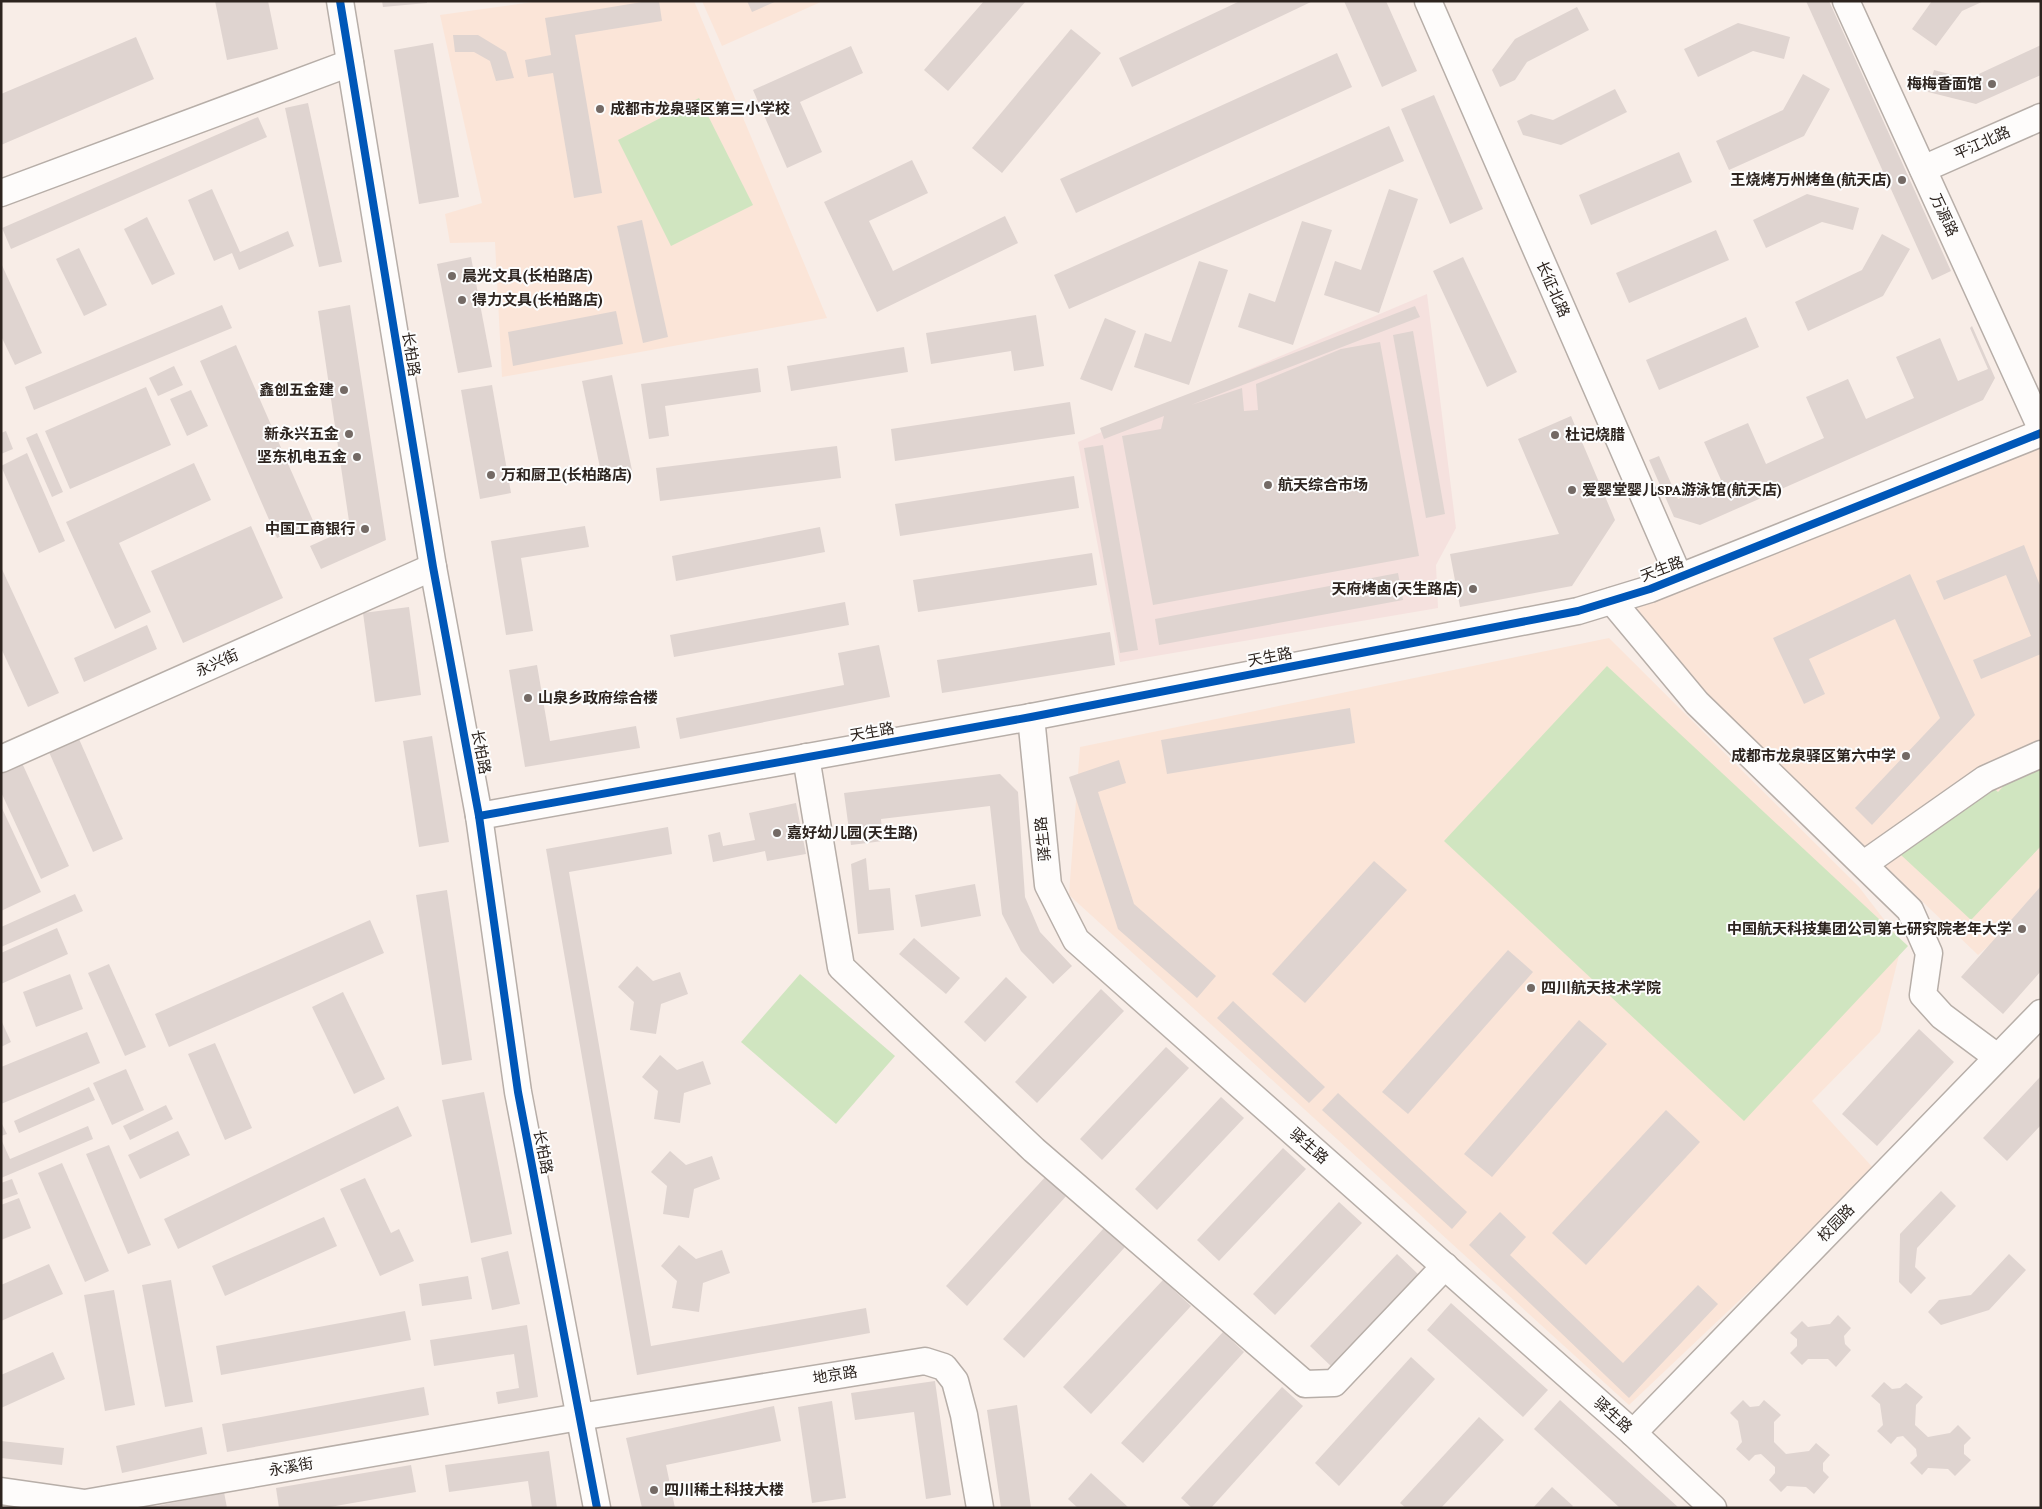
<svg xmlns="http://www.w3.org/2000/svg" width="2042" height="1509" font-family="'Crimson Pro','Noto Sans SC',serif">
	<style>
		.commercial { fill: #f5e1de }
		.built { fill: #fbe5d8 }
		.green { fill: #d0e5c0 }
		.building { fill: #dfd4d0 }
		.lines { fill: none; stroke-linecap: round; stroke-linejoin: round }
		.minor-casing { stroke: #b7aea8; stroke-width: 29 }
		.minor { stroke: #fefcfb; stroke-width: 26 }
		.cycleway-casing { stroke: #fdfdfd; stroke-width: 11 }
		.cycleway { stroke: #0057b8; stroke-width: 8 }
		.poi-dot { fill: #746a65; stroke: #fdfdfd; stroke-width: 2 }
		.labels { text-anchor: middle; stroke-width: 4; stroke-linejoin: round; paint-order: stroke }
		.poi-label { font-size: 15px; font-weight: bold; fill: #2d241f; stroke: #fdfdfd; text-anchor: start }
		.street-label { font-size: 15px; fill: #2d241f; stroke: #fdfdfd }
	</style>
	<rect width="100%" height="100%" fill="#f8ede7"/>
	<polygon class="commercial" points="1427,294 1456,528 1436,565 1438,608 1120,662 1078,442"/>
	<g class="built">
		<polygon points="540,1 694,1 827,318 502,377 495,242 450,243 445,214 482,203 440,15"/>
		<polygon points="702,1 823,1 722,46"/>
		<polygon points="2041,442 2041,900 1978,955 1621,612"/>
		<polygon points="1609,638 1859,887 1902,943 1880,1032 1812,1101 1876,1171 1629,1405 1069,895 1080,747"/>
	</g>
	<g class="green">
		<polygon points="699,98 753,205 671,246 618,140"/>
		<polygon points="1607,666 1908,946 1744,1121 1444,841"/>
		<polygon points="2041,746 2041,846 1971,920 1901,855 1978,773 1998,792"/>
		<polygon points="800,974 895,1056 836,1124 741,1042"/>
	</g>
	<g class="building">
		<polygon points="215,1 268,1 278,49 227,60"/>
		<polygon points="382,1 427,1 427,3 383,7"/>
		<polygon points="648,1 659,1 662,21 575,35 602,193 574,198 553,73 528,77 525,60 551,55 545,18"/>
		<polygon points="747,1 777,1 752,12"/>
		<polygon points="984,1 1026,1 948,91 924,70"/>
		<polygon points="1240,1 1313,1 1132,87 1119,58"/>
		<polygon points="1344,1 1386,1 1417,71 1382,87"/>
		<polygon points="1806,1 1829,1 1951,271 1932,280"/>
		<polygon points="1932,1 1984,1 1962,11 1936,46 1912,29"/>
		<polygon points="1577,7 1589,30 1527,62 1515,80 1500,87 1492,70 1515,39"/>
		<polygon points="1738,23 1790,37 1784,59 1753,51 1698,77 1684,49"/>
		<polygon points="1071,29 1101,53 1002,173 972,148"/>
		<polygon points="453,35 478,35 506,52 514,78 496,81 490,61 474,52 455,52"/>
		<polygon points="136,37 154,79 1,145 1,94"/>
		<polygon points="433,43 459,197 419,204 394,50"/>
		<polygon points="2041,45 2041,75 1976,104 1928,92 1934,70 1968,79"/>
		<polygon points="851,46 863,73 800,102 822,152 787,168 753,90"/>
		<polygon points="1337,53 1352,87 1076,213 1060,179"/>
		<polygon points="1803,74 1830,89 1804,136 1729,170 1716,141 1783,110"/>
		<polygon points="1615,89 1627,112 1561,145 1523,135 1517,121 1531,114 1553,120"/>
		<polygon points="1434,95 1483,209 1450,224 1401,109"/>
		<polygon points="308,103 342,262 319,267 285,108"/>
		<polygon points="258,117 267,137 11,249 2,228"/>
		<polygon points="1389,126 1404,161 1069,309 1054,275"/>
		<polygon points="1679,152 1692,182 1591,225 1579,195"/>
		<polygon points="912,160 928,193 869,221 893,271 1005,216 1018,243 877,312 824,202"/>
		<polygon points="212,189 240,252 288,231 294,246 239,270 232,253 214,261 188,200"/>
		<polygon points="1389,189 1418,199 1379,313 1324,295 1335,261 1361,270"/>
		<polygon points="1807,194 1859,208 1853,230 1822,222 1766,248 1753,220"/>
		<polygon points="147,217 175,274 152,285 124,229"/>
		<polygon points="642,220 668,337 643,343 617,226"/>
		<polygon points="1302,221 1332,230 1293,345 1238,327 1249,293 1275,302"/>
		<polygon points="1716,230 1729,260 1629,303 1616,273"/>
		<polygon points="1882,234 1910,249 1883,296 1808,331 1795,302 1862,270"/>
		<polygon points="79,248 107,305 84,316 56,259"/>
		<polygon points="471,257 492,367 458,373 437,264"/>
		<polygon points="1463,257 1517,372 1487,387 1433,271"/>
		<polygon points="1199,261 1228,270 1189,385 1134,367 1145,333 1171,342"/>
		<polygon points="1,263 42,353 15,365 1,336"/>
		<polygon points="222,305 232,328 34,410 25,387"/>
		<polygon points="350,305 386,540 321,569 310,546 350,528 318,311"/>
		<polygon points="1415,306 1420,317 1191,405 1242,388 1244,411 1258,410 1256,384 1341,349 1380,342 1419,556 1153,605 1122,436 1161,429 1164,416 1104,439 1100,428"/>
		<polygon points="616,311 623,344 513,366 508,332"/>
		<polygon points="1036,315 1044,366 1014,371 1011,351 931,364 926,333"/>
		<polygon points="1746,317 1759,347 1659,390 1646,360"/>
		<polygon points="1105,318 1136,331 1112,391 1080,379"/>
		<polygon points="1972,326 1995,378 1983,400 1700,525 1674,517 1649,460 1659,456 1678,499 1721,480 1704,442 1748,423 1766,464 1824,438 1806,397 1848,379 1866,419 1914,398 1896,357 1940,338 1958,381 1988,369 1970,328"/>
		<polygon points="1413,331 1445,514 1426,518 1393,335"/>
		<polygon points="236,345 314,523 277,538 200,361"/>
		<polygon points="904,347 908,372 791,391 787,366"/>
		<polygon points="174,366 183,385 158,396 149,378"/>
		<polygon points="758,368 761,392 665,406 669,436 649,439 641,384"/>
		<polygon points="612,375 633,475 603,482 582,381"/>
		<polygon points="492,385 511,493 480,499 461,390"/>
		<polygon points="146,387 171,445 70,489 45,431"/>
		<polygon points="191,390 208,426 187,436 170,399"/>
		<polygon points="1070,402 1075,434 895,461 891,429"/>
		<polygon points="1571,416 1615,520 1572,586 1460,607 1450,554 1559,534 1518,439"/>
		<polygon points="6,431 13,449 1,454 1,433"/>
		<polygon points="37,433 63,492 52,497 26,438"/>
		<polygon points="1103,445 1138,650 1120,653 1084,448"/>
		<polygon points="837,446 841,478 660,501 656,468"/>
		<polygon points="27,453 65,541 39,553 1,466"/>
		<polygon points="194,463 211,500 119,543 151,612 115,629 66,522"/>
		<polygon points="1074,476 1079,508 900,536 895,504"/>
		<polygon points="251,526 283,598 183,643 151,571"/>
		<polygon points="585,526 589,547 521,558 533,631 506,635 491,541"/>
		<polygon points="820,527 825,552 676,581 672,556"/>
		<polygon points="2024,545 2041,588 2041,654 1981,679 1973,660 2031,636 2006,575 1944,600 1936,581"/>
		<polygon points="1092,553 1097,585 918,612 913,580"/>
		<polygon points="1,567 59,693 28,707 1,648"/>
		<polygon points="1398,573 1403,600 1159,645 1155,619"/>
		<polygon points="1910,574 1975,715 1872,825 1855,808 1940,718 1895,619 1809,659 1825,694 1804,704 1773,638"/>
		<polygon points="845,602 849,625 674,657 670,635"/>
		<polygon points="409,607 421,695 375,702 363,613"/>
		<polygon points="147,625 157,649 84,682 74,658"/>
		<polygon points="1110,632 1115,665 942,693 937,660"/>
		<polygon points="879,645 890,697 680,739 676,718 844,685 838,653"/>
		<polygon points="537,665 550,741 636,726 640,748 525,767 509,670"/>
		<polygon points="1350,708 1355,743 1167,774 1161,740"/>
		<polygon points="432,736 449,842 419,847 403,741"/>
		<polygon points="79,739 123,839 93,852 49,752"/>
		<polygon points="1119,760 1126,783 1098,792 1134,904 1216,976 1197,998 1118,929 1069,777"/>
		<polygon points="22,763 69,866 41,879 1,792 1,773"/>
		<polygon points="1000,774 1018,792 1025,897 1040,932 1072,966 1053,984 1021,951 1002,914 990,806 881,819 883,841 851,845 844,793"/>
		<polygon points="796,803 806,854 767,861 765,851 713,862 708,835 720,832 723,846 755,840 749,813"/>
		<polygon points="1,806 41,892 1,911"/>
		<polygon points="668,827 672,854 569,872 651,1346 866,1308 870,1333 637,1375 546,849"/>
		<polygon points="866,858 869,890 890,888 894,930 858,934 851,864"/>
		<polygon points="1374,861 1407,890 1305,1003 1272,974"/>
		<polygon points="975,884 981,916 921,927 915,895"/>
		<polygon points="2041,886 2041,971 2003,1014 1961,977"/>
		<polygon points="447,890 472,1060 442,1065 416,895"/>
		<polygon points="75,894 83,911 1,947 1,927"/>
		<polygon points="370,920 384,953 169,1047 155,1014"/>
		<polygon points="57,928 68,954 1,984 1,953"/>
		<polygon points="914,938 960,978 946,994 899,954"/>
		<polygon points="1508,950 1533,972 1408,1114 1382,1092"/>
		<polygon points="109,964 146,1047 125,1056 88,973"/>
		<polygon points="637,966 653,981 680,972 688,994 661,1004 656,1034 630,1030 634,1002 618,987"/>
		<polygon points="70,974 83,1009 36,1027 23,992"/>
		<polygon points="1006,977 1027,997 985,1042 964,1022"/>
		<polygon points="1101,989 1124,1011 1037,1103 1015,1082"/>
		<polygon points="343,992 385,1079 354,1094 312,1007"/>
		<polygon points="1233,1001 1325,1087 1309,1103 1217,1018"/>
		<polygon points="1,1020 11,1042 1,1047"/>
		<polygon points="1579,1020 1607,1044 1492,1177 1464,1154"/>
		<polygon points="1919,1029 1954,1062 1877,1146 1842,1114"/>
		<polygon points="87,1032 100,1063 1,1104 1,1067"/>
		<polygon points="215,1043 252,1128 225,1140 188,1054"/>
		<polygon points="1166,1047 1189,1068 1102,1160 1080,1139"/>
		<polygon points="660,1055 677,1070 703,1061 711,1084 684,1093 680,1123 654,1119 658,1091 642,1077"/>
		<polygon points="126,1069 144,1110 112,1125 93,1083"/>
		<polygon points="2041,1076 2041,1125 2007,1161 1983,1138"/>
		<polygon points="89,1087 95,1100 19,1133 14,1121"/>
		<polygon points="484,1092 512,1234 471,1243 442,1100"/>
		<polygon points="1338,1093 1467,1212 1452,1229 1322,1110"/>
		<polygon points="1221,1097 1244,1118 1157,1210 1135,1189"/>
		<polygon points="166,1105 173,1119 130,1140 123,1126"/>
		<polygon points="398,1106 412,1136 178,1249 164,1219"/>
		<polygon points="1666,1110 1700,1142 1586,1265 1552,1233"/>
		<polygon points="1,1122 7,1134 1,1136"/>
		<polygon points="88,1126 93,1139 1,1178 1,1139 10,1159"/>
		<polygon points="178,1131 190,1155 140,1179 128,1155"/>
		<polygon points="109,1145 151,1245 128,1254 86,1154"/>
		<polygon points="1283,1148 1306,1169 1219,1261 1197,1240"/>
		<polygon points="670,1151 686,1165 712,1156 720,1179 694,1189 689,1218 663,1214 667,1186 651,1172"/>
		<polygon points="62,1163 109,1271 85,1282 38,1173"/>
		<polygon points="1047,1175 1068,1194 967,1306 946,1286"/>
		<polygon points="365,1178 391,1233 399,1229 414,1261 380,1276 340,1189"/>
		<polygon points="12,1179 18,1194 1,1200 1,1183"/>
		<polygon points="1941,1191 1956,1206 1917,1248 1915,1267 1926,1278 1911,1294 1899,1282 1900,1234"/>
		<polygon points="19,1198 31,1228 1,1240 1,1205"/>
		<polygon points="1339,1202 1362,1223 1275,1315 1253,1294"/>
		<polygon points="1500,1212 1526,1237 1510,1255 1623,1363 1698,1285 1718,1304 1629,1398 1469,1245"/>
		<polygon points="324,1217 337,1246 225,1296 212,1266"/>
		<polygon points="1104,1228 1125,1247 1024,1358 1003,1339"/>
		<polygon points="679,1245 696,1259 722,1250 730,1273 703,1283 699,1312 672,1308 677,1281 661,1266"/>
		<polygon points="508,1251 520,1304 492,1310 481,1258"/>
		<polygon points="1397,1254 1419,1275 1333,1368 1310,1346"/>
		<polygon points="2009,1254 2026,1270 1989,1310 1941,1325 1928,1312 1939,1300 1971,1295"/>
		<polygon points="49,1264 63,1294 1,1321 1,1285"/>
		<polygon points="468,1276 472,1299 422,1306 419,1284"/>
		<polygon points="171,1280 193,1402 165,1407 142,1285"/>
		<polygon points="1163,1280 1191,1306 1091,1414 1063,1387"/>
		<polygon points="114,1290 135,1405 105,1411 84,1295"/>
		<polygon points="1451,1303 1548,1390 1523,1417 1427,1330"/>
		<polygon points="405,1311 411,1340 221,1375 216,1346"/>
		<polygon points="1838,1315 1851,1328 1844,1336 1845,1344 1851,1350 1836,1367 1828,1359 1808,1359 1802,1365 1790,1353 1797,1346 1797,1339 1790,1333 1802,1321 1808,1327 1830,1324"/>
		<polygon points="527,1325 538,1397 498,1404 496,1392 519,1388 514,1354 434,1366 430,1340"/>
		<polygon points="1223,1332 1244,1352 1143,1463 1121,1443"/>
		<polygon points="53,1352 65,1379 1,1408 1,1375"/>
		<polygon points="1411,1357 1435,1379 1339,1486 1315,1463"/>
		<polygon points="935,1381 951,1495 926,1499 914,1412 855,1420 851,1393"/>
		<polygon points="1884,1382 1892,1389 1900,1388 1906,1383 1923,1397 1916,1405 1915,1425 1928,1437 1950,1433 1958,1425 1971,1438 1964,1445 1964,1454 1971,1460 1955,1476 1948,1469 1928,1468 1922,1475 1910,1463 1917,1456 1916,1449 1903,1436 1897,1437 1891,1444 1877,1431 1883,1425 1880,1404 1871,1396"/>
		<polygon points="424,1387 429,1415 227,1452 222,1424"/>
		<polygon points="1282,1387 1303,1406 1211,1508 1192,1508 1181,1498"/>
		<polygon points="1560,1400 1679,1508 1620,1508 1534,1429"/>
		<polygon points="1743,1400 1750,1407 1759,1406 1764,1400 1781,1415 1774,1422 1774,1442 1786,1454 1809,1451 1816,1443 1830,1455 1823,1463 1823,1471 1829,1477 1814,1494 1806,1487 1787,1486 1781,1492 1769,1480 1775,1473 1775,1467 1761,1454 1755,1455 1749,1461 1736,1449 1742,1442 1738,1421 1730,1413"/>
		<polygon points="832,1401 846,1498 812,1503 798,1407"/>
		<polygon points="1017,1405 1031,1508 1001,1508 987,1410"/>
		<polygon points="774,1406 781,1441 666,1465 675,1508 642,1508 626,1438"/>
		<polygon points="1479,1417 1504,1440 1441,1508 1406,1508 1400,1503"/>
		<polygon points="202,1427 207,1454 122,1473 116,1446"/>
		<polygon points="1,1441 64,1448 62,1465 1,1458"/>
		<polygon points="549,1451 557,1508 532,1508 528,1481 449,1492 445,1465"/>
		<polygon points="411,1465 416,1492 324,1508 279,1508 276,1488"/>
		<polygon points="1091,1473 1129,1508 1078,1508 1068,1499"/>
		<polygon points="1552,1487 1573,1506 1571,1508 1533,1508"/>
		<polygon points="224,1492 227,1508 152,1508 152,1507"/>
	</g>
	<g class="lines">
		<g class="minor-casing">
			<g id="minor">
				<polyline points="340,1 433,567 479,816 518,1092 597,1508"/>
				<polyline points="1428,1 1679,577"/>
				<polyline points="1846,1 2041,428"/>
				<polyline points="1923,169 2041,117"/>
				<polyline points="1,193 350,63"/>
				<polyline points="1612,601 1697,703 1910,910 1929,953 1923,995 1942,1016 1997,1057"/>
				<polyline points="1031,717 1048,885 1076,940 1633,1433 1713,1508"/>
				<polyline points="806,757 841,967 1034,1150 1305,1384 1334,1383 1445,1266"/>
				<polyline points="1,759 433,567"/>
				<polyline points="479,816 1031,717 1578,611 1650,589 2041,433"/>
				<polyline points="1864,864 1985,779 2041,754"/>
				<polyline points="1633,1433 2041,1013"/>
				<polyline points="1,1491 85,1503 579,1417 925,1361 944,1367 955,1381 964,1415 980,1508"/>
			</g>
		</g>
		<use href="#minor" class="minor"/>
		<g class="cycleway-casing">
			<g id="cycleway">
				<polyline points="340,1 433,567 479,816 518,1092 597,1508"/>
				<polyline points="479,816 1031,717 1578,611 1650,589 2041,433"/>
			</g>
		</g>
		<use href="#cycleway" class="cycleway"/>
	</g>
	<g class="poi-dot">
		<circle cx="1992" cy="84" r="5"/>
		<circle cx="600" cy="109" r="5"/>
		<circle cx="1902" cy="180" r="5"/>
		<circle cx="452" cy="276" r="5"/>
		<circle cx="462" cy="300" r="5"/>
		<circle cx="344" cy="390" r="5"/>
		<circle cx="349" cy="434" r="5"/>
		<circle cx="1555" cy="435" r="5"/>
		<circle cx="357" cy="457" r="5"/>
		<circle cx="491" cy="475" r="5"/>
		<circle cx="1268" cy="485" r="5"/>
		<circle cx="1572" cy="490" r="5"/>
		<circle cx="365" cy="529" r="5"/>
		<circle cx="1473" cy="589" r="5"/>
		<circle cx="528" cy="698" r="5"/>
		<circle cx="1906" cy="756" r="5"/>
		<circle cx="777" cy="833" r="5"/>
		<circle cx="2022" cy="929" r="5"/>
		<circle cx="1531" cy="988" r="5"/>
		<circle cx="654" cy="1490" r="5"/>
	</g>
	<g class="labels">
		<g class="poi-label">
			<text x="1982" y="89" text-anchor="end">梅梅香面馆</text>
			<text x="610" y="114">成都市龙泉驿区第三小学校</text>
			<text x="1892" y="185" text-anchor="end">王烧烤万州烤鱼(航天店)</text>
			<text x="462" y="281">晨光文具(长柏路店)</text>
			<text x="472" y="305">得力文具(长柏路店)</text>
			<text x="334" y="395" text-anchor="end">鑫创五金建</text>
			<text x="339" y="439" text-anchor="end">新永兴五金</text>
			<text x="1565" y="440">杜记烧腊</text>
			<text x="347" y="462" text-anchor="end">坚东机电五金</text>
			<text x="501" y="480">万和厨卫(长柏路店)</text>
			<text x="1278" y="490">航天综合市场</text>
			<text x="1582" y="495">爱婴堂婴儿SPA游泳馆(航天店)</text>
			<text x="355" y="534" text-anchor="end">中国工商银行</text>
			<text x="1463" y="594" text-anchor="end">天府烤卤(天生路店)</text>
			<text x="538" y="703">山泉乡政府综合楼</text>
			<text x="1896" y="761" text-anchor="end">成都市龙泉驿区第六中学</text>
			<text x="787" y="838">嘉好幼儿园(天生路)</text>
			<text x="2012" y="934" text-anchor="end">中国航天科技集团公司第七研究院老年大学</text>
			<text x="1541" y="993">四川航天技术学院</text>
			<text x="664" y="1495">四川稀土科技大楼</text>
		</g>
		<g class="street-label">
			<text transform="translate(1982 143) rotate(-24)" y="5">平江北路</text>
			<text transform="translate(1944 215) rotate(65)" y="5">万源路</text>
			<text transform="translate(1553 289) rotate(66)" y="5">长征北路</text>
			<text transform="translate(411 354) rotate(81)" y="5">长柏路</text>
			<text transform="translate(1662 569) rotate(-21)" y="5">天生路</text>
			<text transform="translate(1270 657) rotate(-11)" y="5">天生路</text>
			<text transform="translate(217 663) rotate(-24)" y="5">永兴街</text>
			<text transform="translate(872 732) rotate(-10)" y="5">天生路</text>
			<text transform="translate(481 752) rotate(79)" y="5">长柏路</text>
			<text transform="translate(1043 839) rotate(-96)" y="5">驿生路</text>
			<text transform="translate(1309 1146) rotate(41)" y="5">驿生路</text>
			<text transform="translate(543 1152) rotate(79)" y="5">长柏路</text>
			<text transform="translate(1836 1223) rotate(-46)" y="5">校园路</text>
			<text transform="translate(835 1375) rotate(-9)" y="5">地京路</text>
			<text transform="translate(1613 1415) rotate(42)" y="5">驿生路</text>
			<text transform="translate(291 1467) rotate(-10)" y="5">永溪街</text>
		</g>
	</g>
	<rect width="2042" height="1509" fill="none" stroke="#2d241f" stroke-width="5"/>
</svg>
